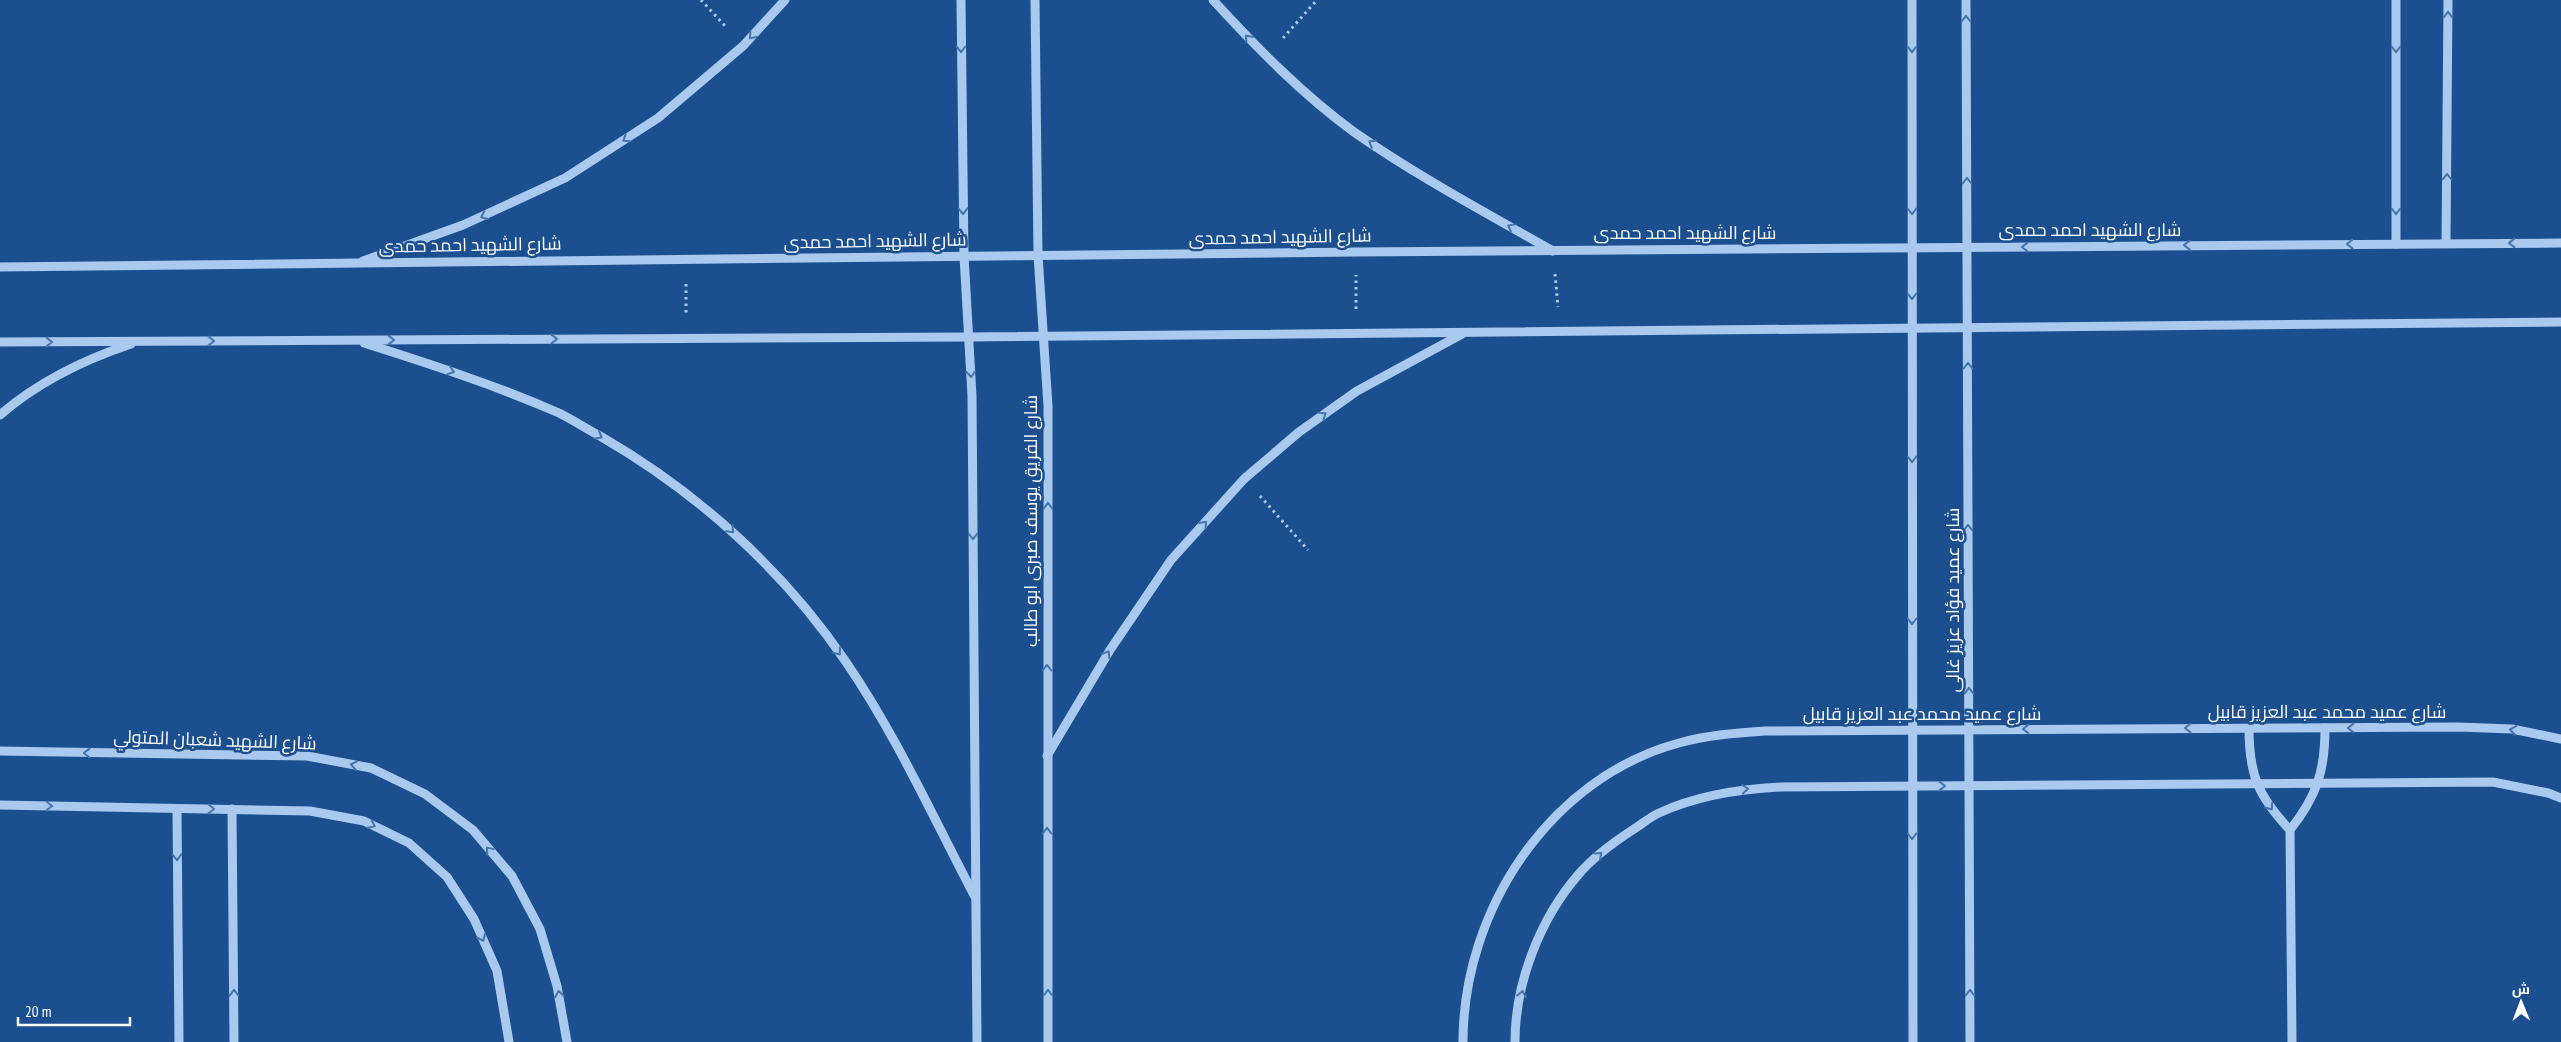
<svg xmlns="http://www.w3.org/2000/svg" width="2561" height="1042" font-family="'PT Sans Narrow',Cairo,sans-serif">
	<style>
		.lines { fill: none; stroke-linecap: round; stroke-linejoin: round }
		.path { stroke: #a9c9ee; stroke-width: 3; stroke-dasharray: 2.5 4; stroke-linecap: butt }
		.minor { stroke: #a9c9ee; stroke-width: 9 }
		.oneway { stroke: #4674ac }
		.labels { text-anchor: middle; stroke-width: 5; stroke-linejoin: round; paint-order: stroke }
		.street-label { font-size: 18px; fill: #fff; stroke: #1b4f8f }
	</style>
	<rect width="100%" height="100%" fill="#1b4f8f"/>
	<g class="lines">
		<g class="path">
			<polyline points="701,0 726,27"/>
			<polyline points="1283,38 1317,0"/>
			<polyline points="1555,274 1558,307"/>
			<polyline points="686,284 686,315"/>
			<polyline points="1356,309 1356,275"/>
			<polyline points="1260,496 1308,550"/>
		</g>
		<g class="minor">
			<polyline points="961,0 964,256 972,396 977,1042"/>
			<polyline points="1035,0 1038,255 1048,406 1048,1042"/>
			<path d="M1213 0C1256 47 1302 94 1354 132 1417 176 1486 213 1553 251"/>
			<polyline points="1912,0 1913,1042"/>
			<polyline points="1966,0 1970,1042"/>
			<polyline points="2396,0 2396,244"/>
			<polyline points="2446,243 2448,0"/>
			<polyline points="363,261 463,225 565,178 658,118 743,46 785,0"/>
			<polyline points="0,267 1356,252 2561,243"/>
			<polyline points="0,342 969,337 2561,322"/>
			<path d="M364 343C430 364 495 385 559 413 573 420 587 429 600 436 697 492 783 569 846 662 896 735 934 819 975 897"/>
			<path d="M0 415C38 382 83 360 131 344"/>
			<path d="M2249 728C2249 775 2258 796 2290 830"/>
			<polyline points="0,751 307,756 371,768 425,794 473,830 512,876 540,929 557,986 567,1042"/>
			<polyline points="1047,756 1110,650 1171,560 1244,479 1299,432 1357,391 1462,334"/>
			<polyline points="0,805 310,811 364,821 409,843 447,877 474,919 497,971 509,1042"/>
			<polyline points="177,809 179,1042"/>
			<polyline points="232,809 234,1042"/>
			<path d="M1463 1042C1463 911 1549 778 1679 743 1707 735 1736 733 1765 731L2458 727 2512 729 2561 739"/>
			<path d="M1515 1042C1515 983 1540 919 1578 875 1593 857 1614 842 1634 829 1642 824 1650 817 1659 813 1698 795 1739 789 1781 787L2493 782 2548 793 2561 798"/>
			<path d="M2292 1042 2290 830C2317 796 2325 771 2325 728"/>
		</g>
	</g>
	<defs><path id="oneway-chevron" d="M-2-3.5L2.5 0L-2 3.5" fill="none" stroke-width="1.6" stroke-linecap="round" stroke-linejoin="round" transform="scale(1.25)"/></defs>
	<g class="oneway">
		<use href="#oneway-chevron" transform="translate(2448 15) rotate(-90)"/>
		<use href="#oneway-chevron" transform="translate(1966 19) rotate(-90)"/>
		<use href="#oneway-chevron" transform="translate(752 36) rotate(132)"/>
		<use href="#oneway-chevron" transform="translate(1248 38) rotate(-133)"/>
		<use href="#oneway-chevron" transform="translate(961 49) rotate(90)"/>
		<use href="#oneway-chevron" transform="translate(1912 49) rotate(90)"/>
		<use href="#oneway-chevron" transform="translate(2396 49) rotate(90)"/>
		<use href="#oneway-chevron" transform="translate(626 139) rotate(147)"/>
		<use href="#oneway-chevron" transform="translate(1372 143) rotate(-147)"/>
		<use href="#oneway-chevron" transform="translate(2447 177) rotate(-90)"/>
		<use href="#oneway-chevron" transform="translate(1967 181) rotate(-90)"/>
		<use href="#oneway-chevron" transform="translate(963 211) rotate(89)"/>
		<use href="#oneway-chevron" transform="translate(1912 211) rotate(90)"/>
		<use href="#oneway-chevron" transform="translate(2396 211) rotate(90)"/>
		<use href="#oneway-chevron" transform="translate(484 216) rotate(155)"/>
		<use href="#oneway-chevron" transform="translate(1511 227) rotate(-151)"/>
		<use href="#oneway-chevron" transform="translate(2512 243) rotate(180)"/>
		<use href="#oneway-chevron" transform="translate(2350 244) rotate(180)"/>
		<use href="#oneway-chevron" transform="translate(2187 245) rotate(180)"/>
		<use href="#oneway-chevron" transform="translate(2025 247) rotate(180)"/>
		<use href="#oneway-chevron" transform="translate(1912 296) rotate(90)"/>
		<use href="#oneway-chevron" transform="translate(554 339)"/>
		<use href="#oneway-chevron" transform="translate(391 340)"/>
		<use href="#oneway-chevron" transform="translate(211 341)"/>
		<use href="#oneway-chevron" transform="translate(49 342)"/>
		<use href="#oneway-chevron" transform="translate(1968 366) rotate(-90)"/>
		<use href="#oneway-chevron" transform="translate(451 371) rotate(18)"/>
		<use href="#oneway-chevron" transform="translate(971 374) rotate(86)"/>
		<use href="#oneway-chevron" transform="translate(1323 415) rotate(-35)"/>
		<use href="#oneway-chevron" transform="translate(599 436) rotate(30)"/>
		<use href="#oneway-chevron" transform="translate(1912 459) rotate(90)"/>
		<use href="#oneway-chevron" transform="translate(1048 506) rotate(-90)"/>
		<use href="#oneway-chevron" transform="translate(1204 524) rotate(-48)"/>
		<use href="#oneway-chevron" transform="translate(1968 528) rotate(-90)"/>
		<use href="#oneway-chevron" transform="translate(731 530) rotate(45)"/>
		<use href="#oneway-chevron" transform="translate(973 536) rotate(90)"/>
		<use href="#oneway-chevron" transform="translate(1912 621) rotate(90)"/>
		<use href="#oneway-chevron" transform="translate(838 652) rotate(52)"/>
		<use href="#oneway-chevron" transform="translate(1107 654) rotate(-59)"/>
		<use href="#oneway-chevron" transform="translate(1047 668) rotate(-90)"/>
		<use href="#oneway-chevron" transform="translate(1969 691) rotate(-90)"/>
		<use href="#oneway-chevron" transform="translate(2188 728) rotate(180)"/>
		<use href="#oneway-chevron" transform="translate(2351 728) rotate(180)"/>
		<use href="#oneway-chevron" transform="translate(2026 729) rotate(180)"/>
		<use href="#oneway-chevron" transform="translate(2513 730) rotate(-172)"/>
		<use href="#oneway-chevron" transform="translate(87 753) rotate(-179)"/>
		<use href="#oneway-chevron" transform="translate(354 765) rotate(-169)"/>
		<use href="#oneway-chevron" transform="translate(1942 786)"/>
		<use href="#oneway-chevron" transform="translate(1745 789) rotate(-5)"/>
		<use href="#oneway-chevron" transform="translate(49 806) rotate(1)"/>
		<use href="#oneway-chevron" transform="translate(2270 807) rotate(55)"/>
		<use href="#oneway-chevron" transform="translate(211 809) rotate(1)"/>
		<use href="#oneway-chevron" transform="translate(372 825) rotate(26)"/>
		<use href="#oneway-chevron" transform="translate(1047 831) rotate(-90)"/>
		<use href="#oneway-chevron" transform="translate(1912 836) rotate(90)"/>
		<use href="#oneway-chevron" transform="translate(489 850) rotate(-130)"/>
		<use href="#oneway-chevron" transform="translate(1599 855) rotate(-42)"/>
		<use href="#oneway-chevron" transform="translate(177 857) rotate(89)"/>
		<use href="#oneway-chevron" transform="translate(482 938) rotate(66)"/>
		<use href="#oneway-chevron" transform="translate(234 993) rotate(-91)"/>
		<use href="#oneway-chevron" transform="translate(1048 993) rotate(-90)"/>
		<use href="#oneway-chevron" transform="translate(1970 993) rotate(-90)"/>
		<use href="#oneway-chevron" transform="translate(559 994) rotate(-100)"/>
		<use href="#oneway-chevron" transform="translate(1522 994) rotate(-79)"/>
	</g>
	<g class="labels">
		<g class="street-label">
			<text x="2090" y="236">شارع الشهيد احمد حمدى</text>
			<text x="1685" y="239">شارع الشهيد احمد حمدى</text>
			<text transform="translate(1280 237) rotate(-1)" y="6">شارع الشهيد احمد حمدى</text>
			<text transform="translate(875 241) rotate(-1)" y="6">شارع الشهيد احمد حمدى</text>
			<text transform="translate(470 245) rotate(-1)" y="6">شارع الشهيد احمد حمدى</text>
			<text transform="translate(1031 521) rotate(-90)" y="6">شارع الفريق يوسف صبرى ابو طالب</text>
			<text transform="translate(1953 600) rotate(-90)" y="6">شارع عميد فؤاد عزيز غالى</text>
			<text x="2327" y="718">شارع عميد محمد عبد العزيز قابيل</text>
			<text x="1922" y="720">شارع عميد محمد عبد العزيز قابيل</text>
			<text transform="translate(215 740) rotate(2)" y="6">شارع الشهيد شعبان المتولي</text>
		</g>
	</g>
	<g transform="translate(2521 1002) rotate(359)" stroke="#1b4f8f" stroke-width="4" paint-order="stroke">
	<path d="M0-4L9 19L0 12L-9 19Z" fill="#ffffff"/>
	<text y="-8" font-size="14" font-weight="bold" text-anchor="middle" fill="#ffffff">ش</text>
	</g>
	<path d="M18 1017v8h112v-8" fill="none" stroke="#ffffff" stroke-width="2.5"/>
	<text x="25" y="1017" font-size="15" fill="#ffffff" stroke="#1b4f8f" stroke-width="4" paint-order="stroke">20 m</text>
</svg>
